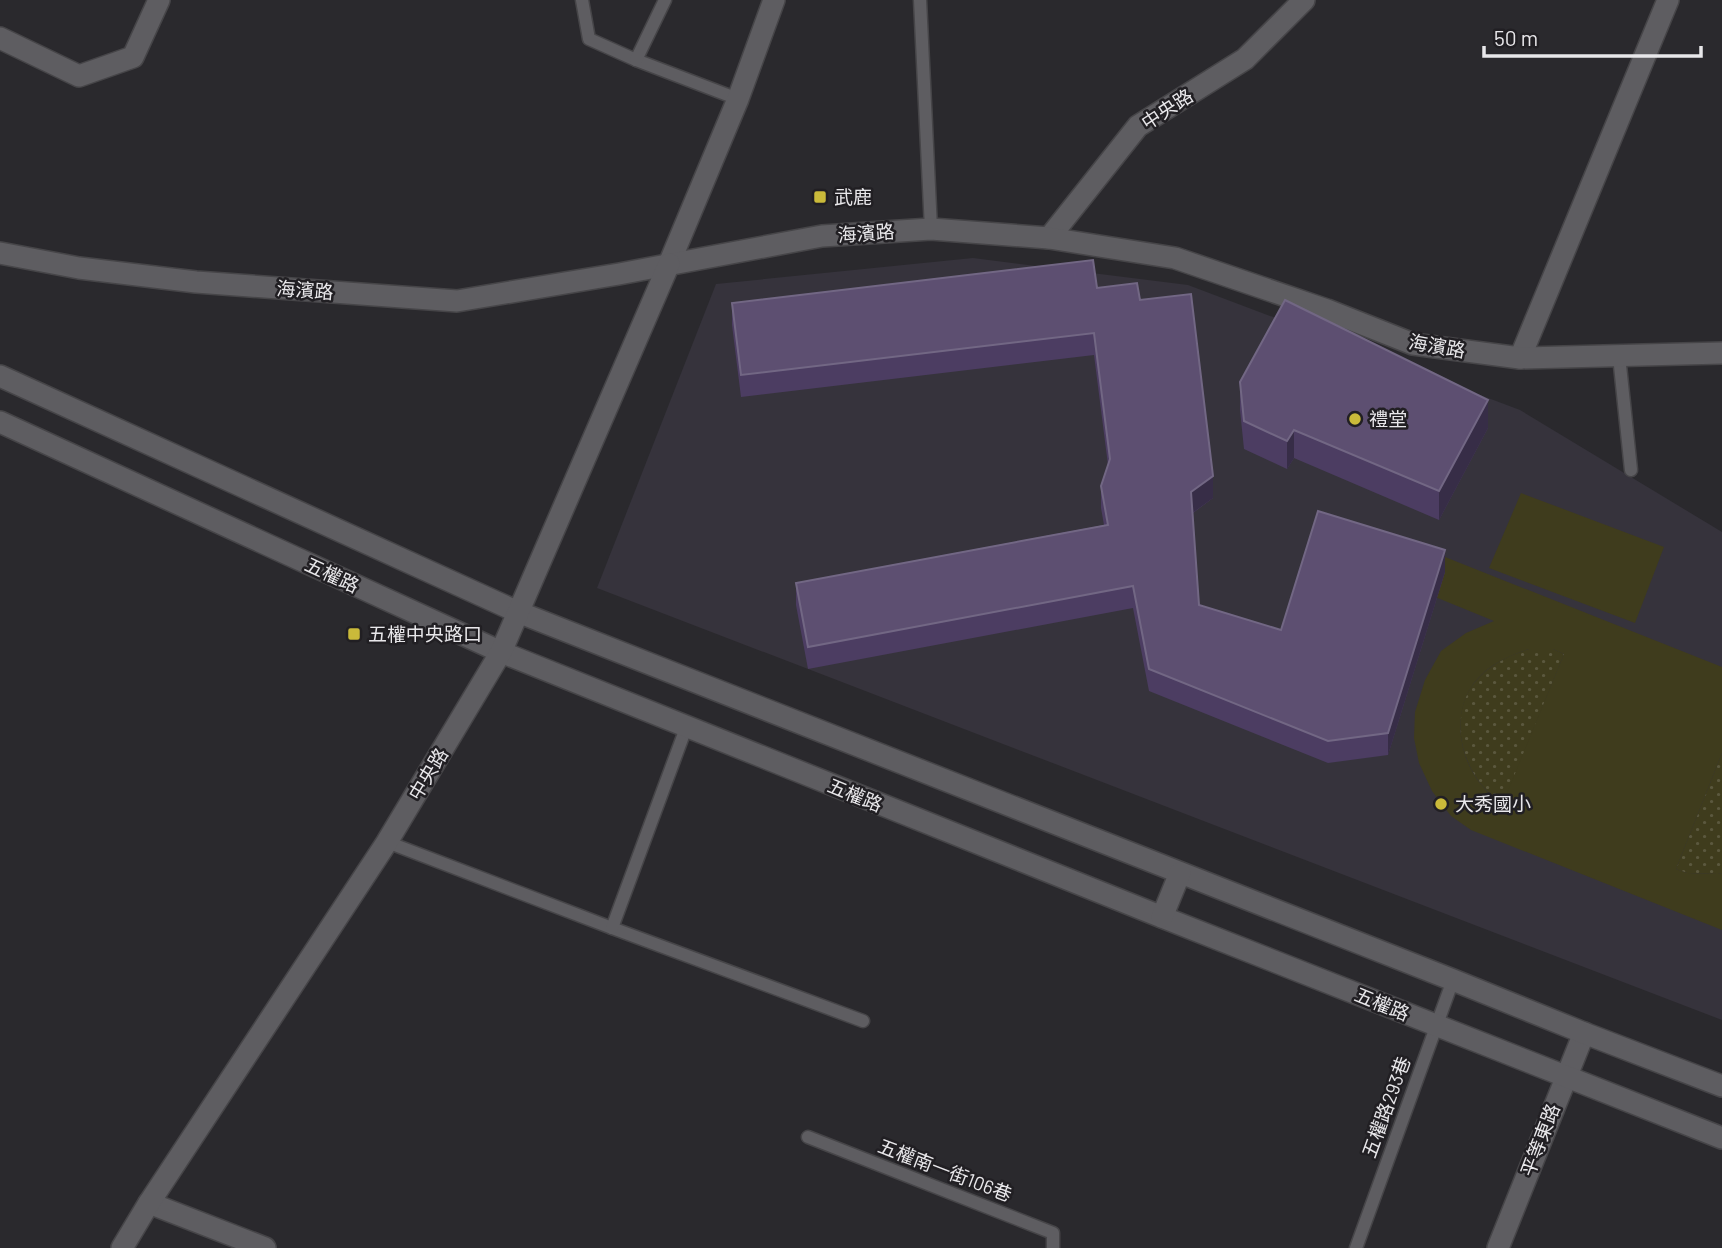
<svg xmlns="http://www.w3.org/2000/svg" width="1722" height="1248" font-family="Barlow,'Noto Sans TC',sans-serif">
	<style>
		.built { fill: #36333c }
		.grass { fill: url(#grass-dots) }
		.pitch { fill: #3f3c1d; fill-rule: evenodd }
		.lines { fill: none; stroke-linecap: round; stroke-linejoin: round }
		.lane-casing { stroke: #464548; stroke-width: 15 }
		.street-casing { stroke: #464548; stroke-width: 24 }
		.secondary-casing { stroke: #464548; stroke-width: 24 }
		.lane { stroke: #5e5d61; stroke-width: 12 }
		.street { stroke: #5e5d61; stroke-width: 21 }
		.secondary { stroke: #5e5d61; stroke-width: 21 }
		.wall { fill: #4c3d62 }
		.shaded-wall { fill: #372d47 }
		.building { fill: #5d4f71; stroke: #726784; stroke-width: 2 }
		.poi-dot { fill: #caba3a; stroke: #211f23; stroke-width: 2.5 }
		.labels { text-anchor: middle; stroke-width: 5; stroke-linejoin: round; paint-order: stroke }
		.street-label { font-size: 19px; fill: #e8e7ea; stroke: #211f23 }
		.poi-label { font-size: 19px; fill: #e8e7ea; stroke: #211f23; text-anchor: start }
	</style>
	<defs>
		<pattern id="grass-dots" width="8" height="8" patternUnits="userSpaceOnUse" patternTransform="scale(1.75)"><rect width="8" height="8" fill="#3f3c1d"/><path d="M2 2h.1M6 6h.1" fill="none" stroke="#5b583e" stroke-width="1.8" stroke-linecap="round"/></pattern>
	</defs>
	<rect width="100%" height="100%" fill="#2a292d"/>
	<polygon class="built" points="973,258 1188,285 1520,410 1722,532 1722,1020 597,588 716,284"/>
	<g class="grass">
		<path d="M1529 649H1553L1564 654 1504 803C1464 783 1445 717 1475 682 1489 665 1508 656 1529 649Z"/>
		<polygon points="1722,753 1722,873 1718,874 1687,873 1676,869"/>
	</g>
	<g class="pitch">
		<polygon points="1521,493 1664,547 1635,623 1489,568"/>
		<path d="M1440 555 1722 667V753L1676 869 1687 873 1718 874 1722 873V930L1471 830 1451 816 1432 791 1419 763 1414 738 1415 712 1425 680 1441 651 1466 633 1494 621 1423 592ZM1529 649H1553L1564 654 1503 803C1464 782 1446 720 1474 683 1488 665 1508 656 1529 649Z"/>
	</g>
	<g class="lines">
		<g class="lane-casing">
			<g id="lane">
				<polyline points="582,0 589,39 636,60 738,99"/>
				<polyline points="920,0 931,229"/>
				<polyline points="636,60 665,0"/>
				<polyline points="1619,356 1631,470"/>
				<polyline points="387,842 612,928 863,1021"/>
				<polyline points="612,928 686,728"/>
				<polyline points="808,1137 1053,1233 1053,1248"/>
				<polyline points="1356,1248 1453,980"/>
			</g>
		</g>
		<g class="street-casing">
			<g id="street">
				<polyline points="0,38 79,76 133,57 159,0"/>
				<polyline points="669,264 738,99 774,0"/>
				<polyline points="1520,358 1668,0"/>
				<polyline points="149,1203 265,1248"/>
				<polyline points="1498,1248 1584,1033"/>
			</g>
		</g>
		<g class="secondary-casing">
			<g id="secondary">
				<polyline points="1049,238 1138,126 1245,59 1304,0"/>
				<polyline points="0,253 79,268 196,282 457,301 619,274 822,236 931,229 1049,238 1175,258 1327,310 1413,344 1520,358 1722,353"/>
				<polyline points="0,376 518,612 1453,980 1584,1033 1722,1086"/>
				<polyline points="0,422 501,652 1162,917 1722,1138"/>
				<polyline points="1162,917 1180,873"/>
				<polyline points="122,1248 149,1203 387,842 501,652 669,264"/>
			</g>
		</g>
		<use href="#lane" class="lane"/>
		<use href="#street" class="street"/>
		<use href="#secondary" class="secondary"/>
	</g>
	<g class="wall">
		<polygon points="1097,288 1140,300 1213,498 1193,513 1199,605 1281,630 1445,572 1388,755 1328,763 1149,691 1133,608 808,669 796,605 796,583 1104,525 1101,508 1101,486 1108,465 1094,355 741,397 732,325 732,303"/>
		<polygon points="1240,382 1488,428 1439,520 1294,458 1287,469 1244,449 1240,410"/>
	</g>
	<g class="shaded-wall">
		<polygon points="1488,400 1488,428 1439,520 1439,491"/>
		<polygon points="1294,430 1294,458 1287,469 1287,441"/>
		<polygon points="1213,476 1213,498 1191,514 1191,492"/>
		<polygon points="1445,550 1445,572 1388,755 1388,733"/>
	</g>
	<g class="building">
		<polygon points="1093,260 1097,288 1137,283 1140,300 1191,294 1213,476 1191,492 1199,605 1281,630 1318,511 1445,550 1388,733 1328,741 1149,669 1133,586 808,647 796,583 1108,525 1101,486 1110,459 1094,333 741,375 732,303"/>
		<polygon points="1285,300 1488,400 1439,491 1294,430 1287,441 1244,421 1240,382"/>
	</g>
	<g class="poi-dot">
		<rect x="813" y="190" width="14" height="14" rx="3.5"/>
		<circle cx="1355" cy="419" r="7"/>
		<rect x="347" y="627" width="14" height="14" rx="3.5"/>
		<circle cx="1441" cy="804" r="7"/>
	</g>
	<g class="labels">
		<g class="street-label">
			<text transform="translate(1167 109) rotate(-33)" y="7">中央路</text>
			<text transform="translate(866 233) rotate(-4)" y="7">海濱路</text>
			<text transform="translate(305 290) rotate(4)" y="7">海濱路</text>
			<text transform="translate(1437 346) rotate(10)" y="7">海濱路</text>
			<text transform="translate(332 575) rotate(25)" y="7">五權路</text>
			<text transform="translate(428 774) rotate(-59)" y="7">中央路</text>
			<text transform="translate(855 795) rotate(22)" y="7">五權路</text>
			<text transform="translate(1382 1004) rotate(22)" y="7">五權路</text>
			<text transform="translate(1386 1107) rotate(-70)" y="7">五權路293巷</text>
			<text transform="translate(1540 1140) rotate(-69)" y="7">平等東路</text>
			<text transform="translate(945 1170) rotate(21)" y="7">五權南一街106巷</text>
		</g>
		<g class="poi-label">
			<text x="834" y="204">武鹿</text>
			<text x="1369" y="426">禮堂</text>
			<text x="368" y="641">五權中央路口</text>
			<text x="1455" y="811">大秀國小</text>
		</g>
	</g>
	<path d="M1484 46v10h217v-10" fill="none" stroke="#e8e7ea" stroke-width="3.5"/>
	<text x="1494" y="46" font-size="21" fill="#e8e7ea" stroke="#211f23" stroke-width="5" paint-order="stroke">50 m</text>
</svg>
